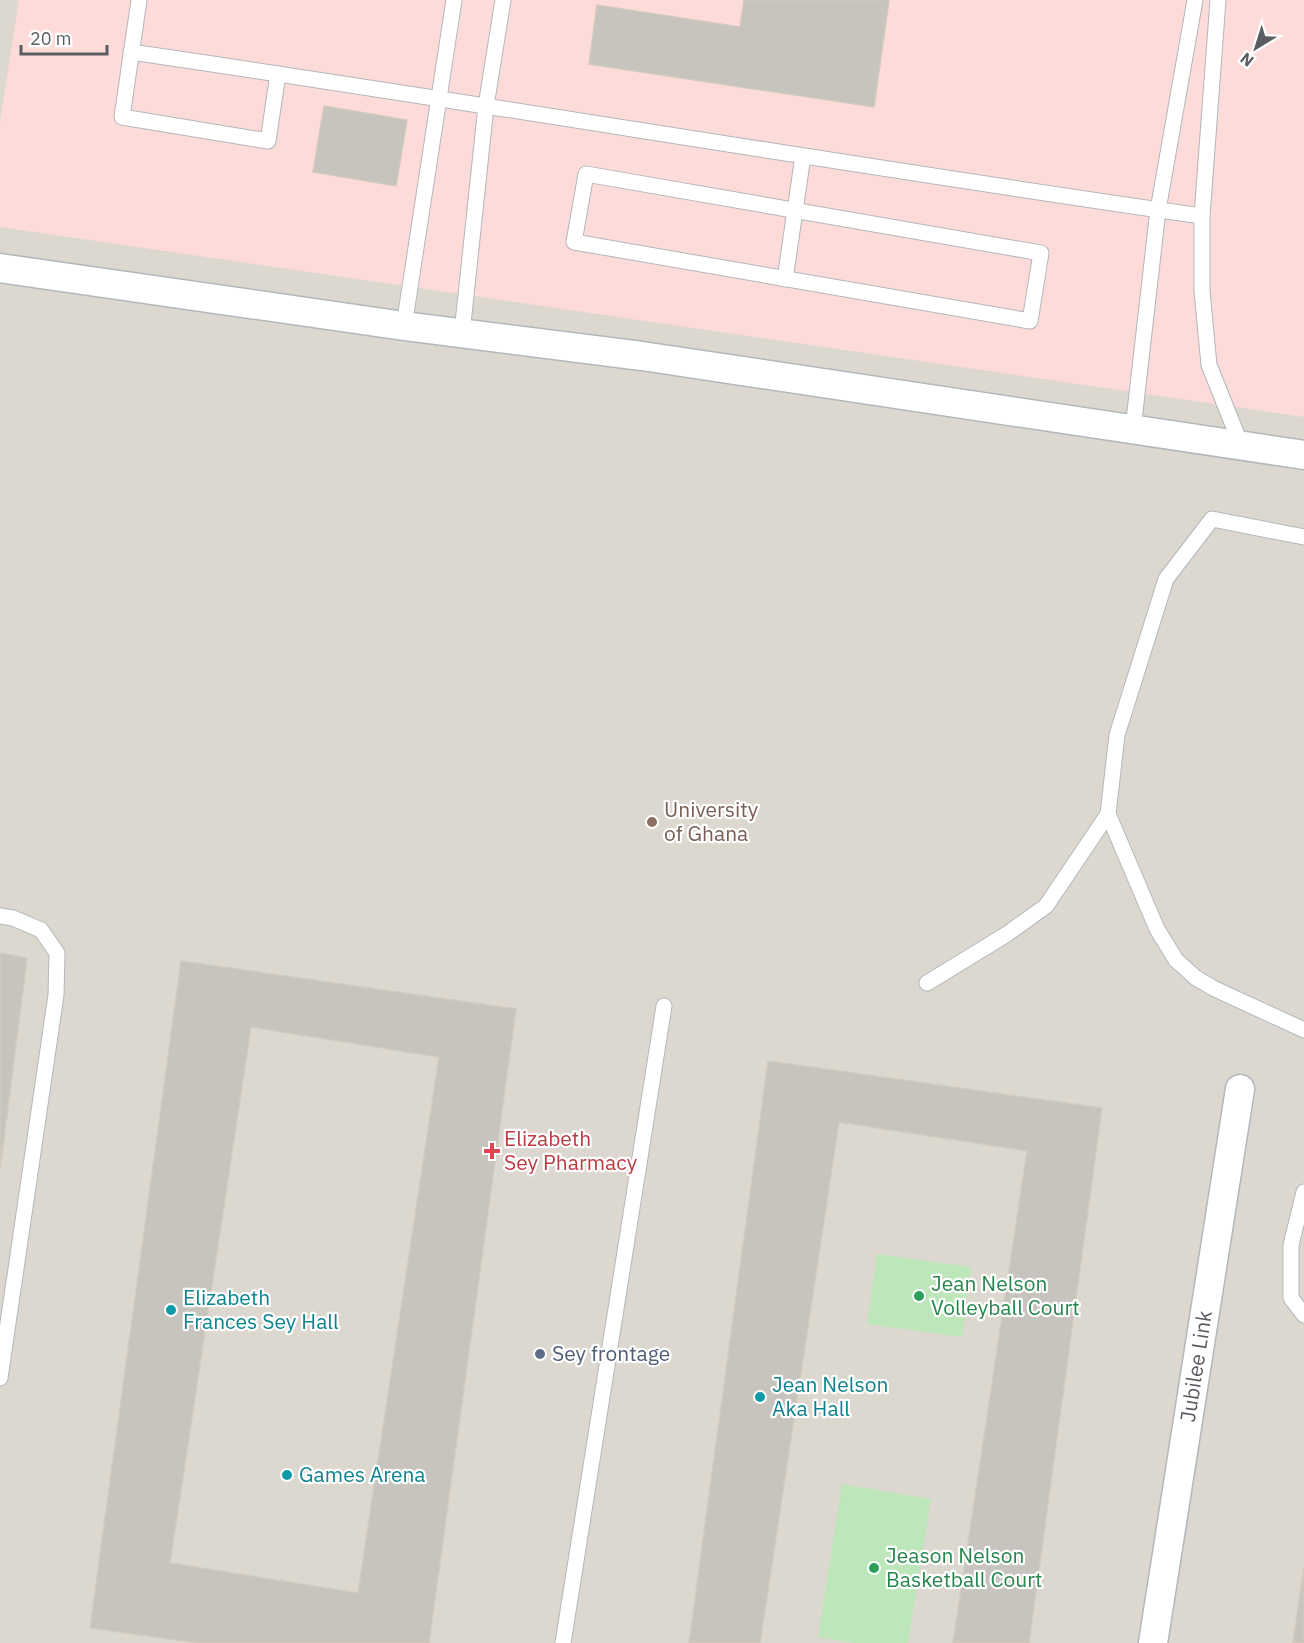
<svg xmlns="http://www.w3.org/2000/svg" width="1304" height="1643" font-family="'IBM Plex Sans',sans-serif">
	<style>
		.education { fill: #ddd8cf }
		.medical { fill: #fcdbd9 }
		.green { fill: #bde6ba }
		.building { fill: #c7c3bd; stroke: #d1cabe; stroke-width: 1.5; fill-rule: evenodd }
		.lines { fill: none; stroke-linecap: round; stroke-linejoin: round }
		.lane-casing { stroke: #b3b7bb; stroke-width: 17 }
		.street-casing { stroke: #b3b7bb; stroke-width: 31 }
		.lane { stroke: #fff; stroke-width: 15 }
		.street { stroke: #fff; stroke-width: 28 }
		.education-dot { fill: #8d6e63; stroke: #fff; stroke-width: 2 }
		.health-dot { fill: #e0444e; stroke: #fff; stroke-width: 2 }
		.leisure-dot { fill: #2e9e5b; stroke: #fff; stroke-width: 2 }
		.culture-dot { fill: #0f9aa8; stroke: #fff; stroke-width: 2 }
		.service-dot { fill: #5c6f8a; stroke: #fff; stroke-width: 2 }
		.labels { text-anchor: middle; stroke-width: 4.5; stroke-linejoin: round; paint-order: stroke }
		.education-label { font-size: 21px; fill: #785e54; stroke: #fff; text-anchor: start }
		.health-label { font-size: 21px; fill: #be3a42; stroke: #fff; text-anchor: start }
		.leisure-label { font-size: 21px; fill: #27864d; stroke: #fff; text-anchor: start }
		.culture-label { font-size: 21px; fill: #0d838f; stroke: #fff; text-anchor: start }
		.service-label { font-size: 21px; fill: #4e5e75; stroke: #fff; text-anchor: start }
		.street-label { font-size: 21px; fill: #595d62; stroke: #fff }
	</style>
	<rect width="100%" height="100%" fill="#ede9e0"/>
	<rect class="education" x="0" y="0" width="1304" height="1643"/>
	<polygon class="medical" points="19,0 1304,0 1304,417 0,227 0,121"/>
	<g class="green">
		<polygon points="877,1254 971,1267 962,1337 867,1324"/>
		<polygon points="842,1484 931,1499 908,1643 855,1643 818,1637"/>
	</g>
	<g class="building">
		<polygon points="744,0 889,0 874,107 589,64 597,5 740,27"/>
		<polygon points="324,106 407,120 396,186 313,172"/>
		<polygon points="0,953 27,958 0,1170"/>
		<path d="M181 961 516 1009 429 1643H199L90 1628ZM251 1027 439 1057 358 1593 170 1563Z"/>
		<polygon points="768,1061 1102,1108 1029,1643 953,1643 1027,1151 839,1122 760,1643 689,1643"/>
		<polygon points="1304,1566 1304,1643 1293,1643"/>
	</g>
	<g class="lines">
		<g class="lane-casing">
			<g id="lane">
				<polyline points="139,0 122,117 268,141 278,74"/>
				<polyline points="1218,0 1202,216 1202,291 1209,365 1241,445"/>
				<path d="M131 52C488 104 844 165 1202 216"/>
				<polygon points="586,174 1041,253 1030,321 574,242"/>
				<polyline points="785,279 803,156"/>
				<polyline points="404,326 454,0"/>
				<polyline points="462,333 486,106 503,0"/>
				<polyline points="1133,429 1158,210 1195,0"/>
				<polyline points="1108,814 1157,929 1176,960 1196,978 1215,989 1304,1030"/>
				<polyline points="0,916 13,918 41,930 57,953 56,995 0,1378"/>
				<polyline points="927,983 1007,934 1046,906 1108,814 1117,735 1166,579 1212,519 1304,537"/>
				<polyline points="1304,1192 1291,1245 1291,1298 1304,1315"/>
				<polyline points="563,1643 664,1006"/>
			</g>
		</g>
		<g class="street-casing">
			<g id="street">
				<polyline points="0,268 404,326 642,356 1304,455"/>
				<path id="s1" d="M1153 1643 1240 1089"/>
			</g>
		</g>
		<use href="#lane" class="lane"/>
		<use href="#street" class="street"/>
	</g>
	<circle class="education-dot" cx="652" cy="822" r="6"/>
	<path class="health-dot" d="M489 1142h6v6h6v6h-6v6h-6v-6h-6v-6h6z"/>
	<g class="leisure-dot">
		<circle cx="919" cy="1296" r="6"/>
		<circle cx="874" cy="1568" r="6"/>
	</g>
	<g class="culture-dot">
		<circle cx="171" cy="1310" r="6"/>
		<circle cx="760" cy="1397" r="6"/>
		<circle cx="287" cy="1475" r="6"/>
	</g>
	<circle class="service-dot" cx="540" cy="1354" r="6"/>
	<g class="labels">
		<g class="education-label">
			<text x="664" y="817">University<tspan x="664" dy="24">of Ghana</tspan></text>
		</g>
		<g class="health-label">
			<text x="504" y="1146">Elizabeth<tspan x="504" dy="24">Sey Pharmacy</tspan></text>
		</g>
		<g class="leisure-label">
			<text x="931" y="1291">Jean Nelson<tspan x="931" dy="24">Volleyball Court</tspan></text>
			<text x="886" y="1563">Jeason Nelson<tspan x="886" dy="24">Basketball Court</tspan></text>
		</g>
		<g class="culture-label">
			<text x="183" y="1305">Elizabeth<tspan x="183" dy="24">Frances Sey Hall</tspan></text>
			<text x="772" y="1392">Jean Nelson<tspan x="772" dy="24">Aka Hall</tspan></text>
			<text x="299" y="1482">Games Arena</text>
		</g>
		<g class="service-label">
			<text x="552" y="1361">Sey frontage</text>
		</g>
		<g class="street-label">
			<text dy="7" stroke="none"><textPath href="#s1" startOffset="280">Jubilee Link</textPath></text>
		</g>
	</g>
	<g transform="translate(1256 48) rotate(218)" stroke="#ffffff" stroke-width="4.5" paint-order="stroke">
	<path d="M0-4.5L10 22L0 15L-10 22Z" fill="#595d62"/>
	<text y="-9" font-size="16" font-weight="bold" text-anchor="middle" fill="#595d62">N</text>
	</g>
	<path d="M21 45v9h86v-9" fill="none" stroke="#595d62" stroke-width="3"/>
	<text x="30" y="45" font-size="18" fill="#595d62" stroke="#ffffff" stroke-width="4.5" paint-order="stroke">20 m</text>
</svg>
